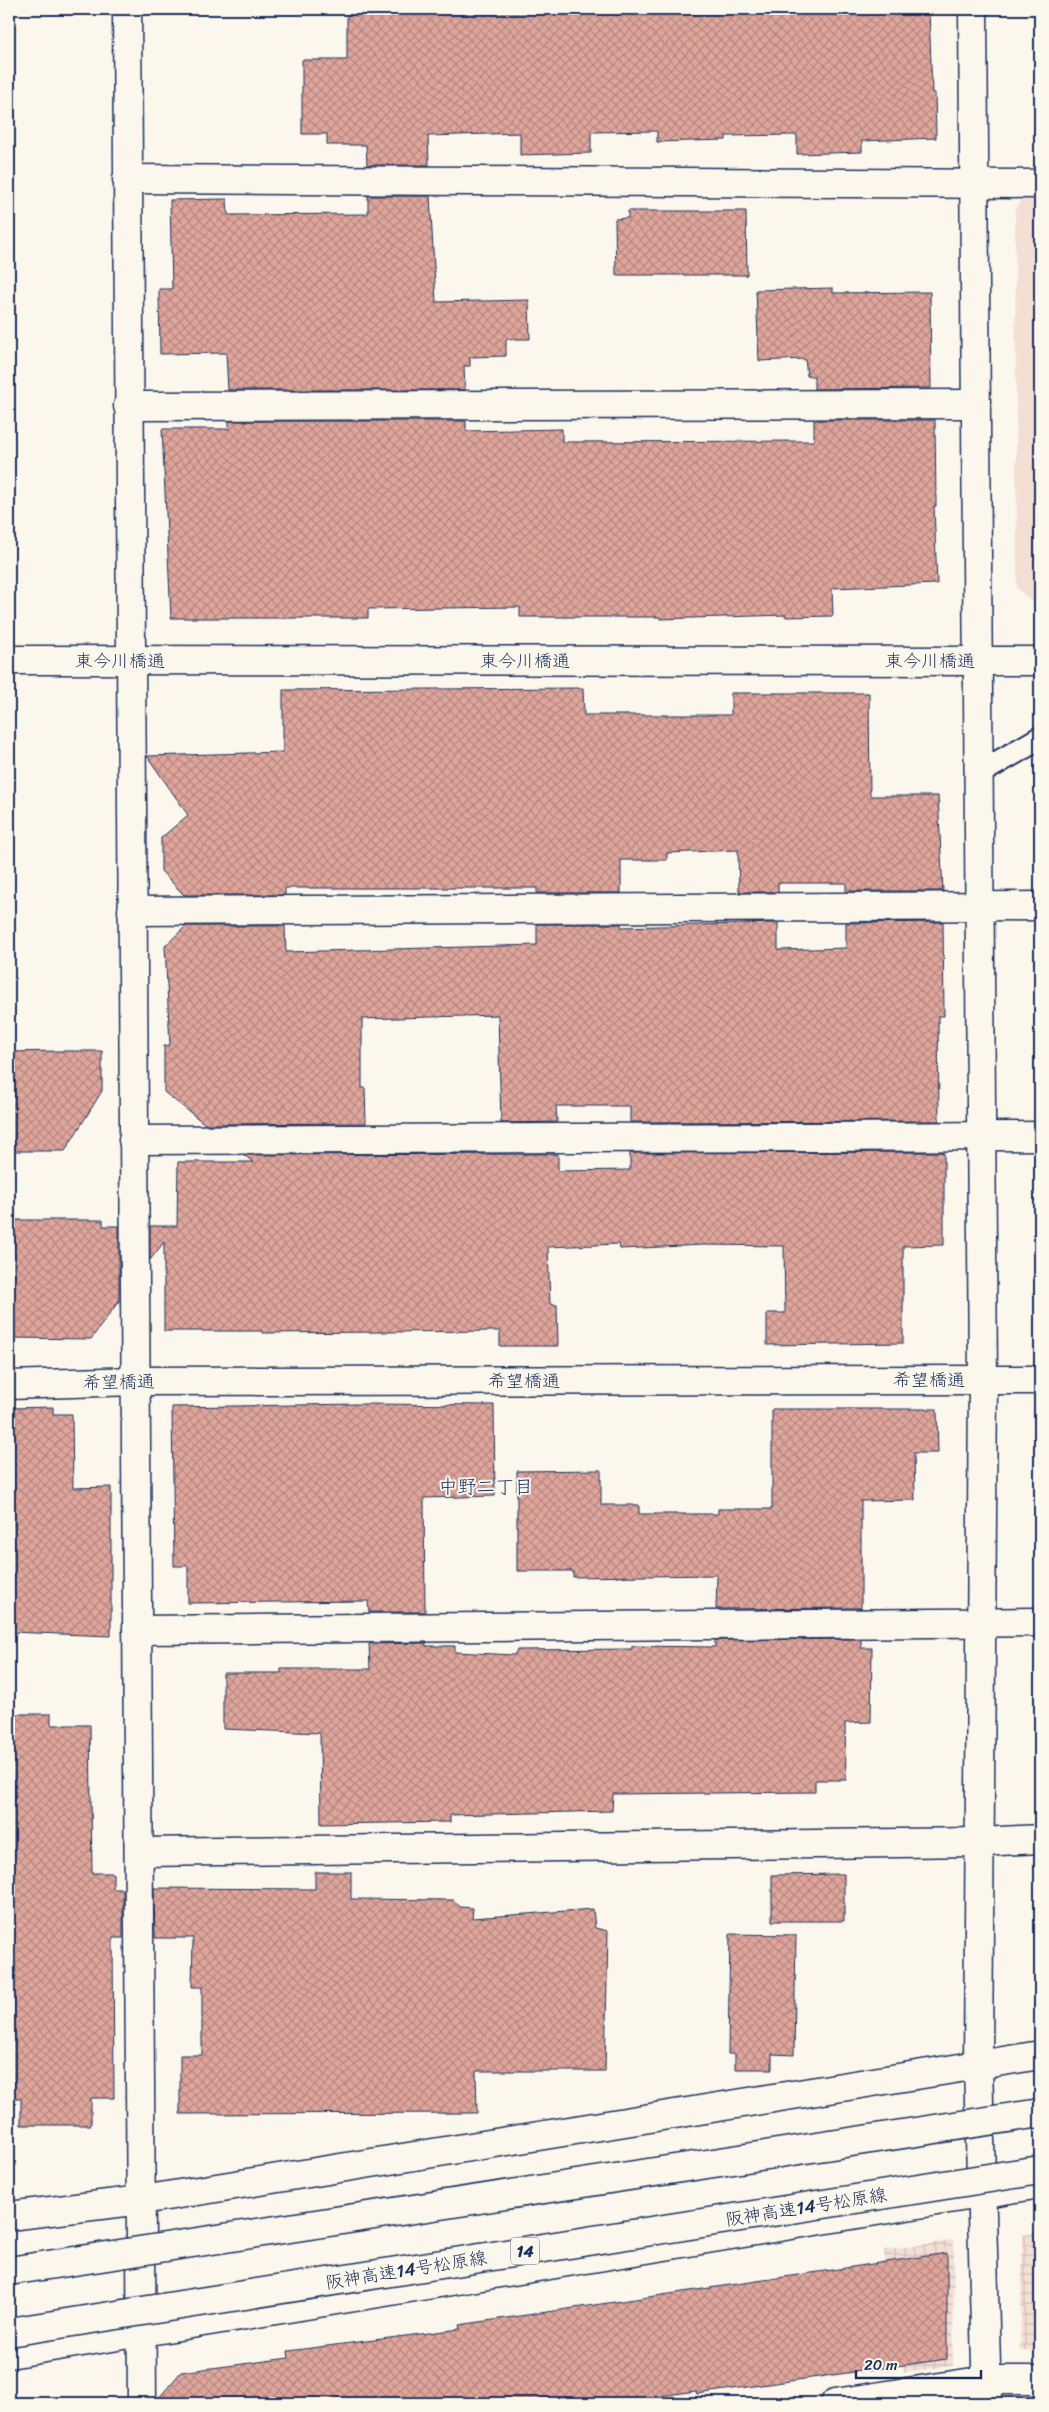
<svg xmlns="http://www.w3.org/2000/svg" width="1049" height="2412" font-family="Sriracha,'Klee One',sans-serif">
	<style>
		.built { fill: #f3dfd4 }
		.industrial { fill: url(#industrial-grid) }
		.building { fill: url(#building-cross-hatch); stroke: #1b2f5e }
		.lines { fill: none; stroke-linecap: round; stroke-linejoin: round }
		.lane-casing { stroke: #1b2f5e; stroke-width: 26 }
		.street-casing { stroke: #1b2f5e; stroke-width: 31 }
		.secondary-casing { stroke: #1b2f5e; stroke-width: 31 }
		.lane { stroke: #fbf7ec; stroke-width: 22 }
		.street { stroke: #fbf7ec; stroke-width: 28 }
		.secondary { stroke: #fbf7ec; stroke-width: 28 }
		.highway-bridge-casing { stroke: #1b2f5e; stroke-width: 31; stroke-linecap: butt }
		.highway-bridge { stroke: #fbf7ec; stroke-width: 28 }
		.labels { text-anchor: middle; stroke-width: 4; stroke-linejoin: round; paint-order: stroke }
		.shield { fill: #fbf7ec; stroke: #5e6b89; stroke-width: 1 }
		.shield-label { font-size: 16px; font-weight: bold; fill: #1b2f5e }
		.street-label { font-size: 18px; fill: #1b2f5e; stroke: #fbf7ec }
		.neighbourhood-label { font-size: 19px; fill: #1b2f5e; stroke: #fbf7ec }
	</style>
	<defs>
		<pattern id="industrial-grid" width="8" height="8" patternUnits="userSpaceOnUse" patternTransform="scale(1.25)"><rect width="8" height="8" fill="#f3dfd4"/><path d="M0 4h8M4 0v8" fill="none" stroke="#d0c0b8"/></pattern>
		<pattern id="building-cross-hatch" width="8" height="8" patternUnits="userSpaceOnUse" patternTransform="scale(1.25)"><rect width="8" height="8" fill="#e0a69c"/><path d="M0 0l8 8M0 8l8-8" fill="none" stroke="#b58882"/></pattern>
	</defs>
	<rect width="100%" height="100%" fill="#fbf7ec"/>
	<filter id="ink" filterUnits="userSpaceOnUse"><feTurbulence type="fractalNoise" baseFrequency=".02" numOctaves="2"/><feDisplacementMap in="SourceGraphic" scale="10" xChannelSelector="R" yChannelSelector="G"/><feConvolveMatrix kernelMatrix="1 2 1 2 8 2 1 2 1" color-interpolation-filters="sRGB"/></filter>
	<g filter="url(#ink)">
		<polygon class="built" points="1024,196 1040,196 1040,610 1017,588 1015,209"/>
		<g class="industrial">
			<polygon points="1040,2232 1040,2351 1020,2350 1023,2235"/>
			<polygon points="954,2240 953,2366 904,2372 884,2250"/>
		</g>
		<g class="building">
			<polygon points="347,9 929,9 932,93 935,93 936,138 862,141 862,152 797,154 797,135 726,136 726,140 657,142 657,131 591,132 591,153 520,155 520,133 428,136 429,165 367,165 366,145 327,145 327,134 302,134 302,60 347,60"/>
			<polygon points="368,196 430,196 436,302 529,300 530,339 506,339 506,356 470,357 470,366 464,366 465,390 228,390 226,353 160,354 159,289 172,289 170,200 227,199 228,215 368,214"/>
			<polygon points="628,211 746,211 747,275 616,275 615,219 628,218"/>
			<polygon points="833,288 833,293 930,292 931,388 814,389 814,376 807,376 805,359 759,361 756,290"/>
			<polygon points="814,420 935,420 936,506 934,506 937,584 832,588 833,616 786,617 786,615 660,619 660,617 520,617 520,607 368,609 368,618 171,618 162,429 229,429 229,421 466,421 466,431 562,429 562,442 814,441"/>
			<polygon points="583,688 584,715 731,715 731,693 869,693 870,796 938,796 943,891 846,891 846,883 778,883 778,892 739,892 738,850 667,853 667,860 621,860 621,893 537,893 537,888 285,888 285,895 184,895 161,871 161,838 188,815 147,756 283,752 283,690"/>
			<polygon points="943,922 944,1016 938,1016 939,1121 630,1122 630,1106 556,1106 557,1122 501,1123 498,1015 362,1019 362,1088 365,1088 366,1123 205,1124 164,1092 164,1046 170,1045 165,946 186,926 285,926 286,952 537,945 537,924 621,924 621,927 778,923 778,950 846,948 846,923"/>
			<polygon points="60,1051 102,1051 102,1091 65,1151 10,1151 9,1052"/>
			<polygon points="939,1152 944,1153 944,1245 903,1246 903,1343 767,1345 767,1313 785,1313 784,1246 703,1245 620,1249 619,1244 548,1247 550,1304 557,1305 558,1346 500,1346 500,1331 262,1333 262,1331 164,1331 164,1242 150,1260 150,1226 177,1226 178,1162 253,1162 244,1155 558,1154 558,1171 630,1170 630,1153"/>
			<polygon points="9,1220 103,1220 103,1226 119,1226 119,1301 91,1339 9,1338"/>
			<polygon points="360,1404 494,1405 495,1496 424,1498 425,1612 369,1612 368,1601 188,1603 188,1566 174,1566 172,1407"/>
			<polygon points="53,1407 53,1414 72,1414 73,1488 111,1487 111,1636 9,1632 9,1408"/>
			<polygon points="772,1409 937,1409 938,1453 914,1453 915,1500 861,1501 861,1608 716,1609 717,1575 573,1577 573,1571 517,1571 517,1471 601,1470 601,1505 639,1505 639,1514 718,1514 718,1509 772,1509"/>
			<polygon points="861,1639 861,1648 872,1648 871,1722 845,1723 846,1780 815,1780 815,1792 613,1794 612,1811 450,1815 450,1822 321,1824 320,1733 223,1729 223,1673 281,1673 281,1669 370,1669 369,1644 426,1643 426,1646 455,1646 455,1652 514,1655 517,1650 632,1649 632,1646 715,1647 715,1640"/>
			<polygon points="9,1714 51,1714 51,1725 90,1725 92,1873 113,1873 113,1889 123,1889 123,1938 113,1938 114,2098 91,2098 91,2125 21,2125 21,2098 9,2098"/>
			<polygon points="315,1872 351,1872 351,1899 454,1900 460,1907 473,1908 472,1918 593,1909 595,1928 608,1931 605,2071 476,2071 477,2113 180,2114 180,2055 202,2055 202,1987 192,1987 193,1938 155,1938 154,1888 315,1889"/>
			<polygon points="844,1874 844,1921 772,1921 772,1875"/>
			<polygon points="730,1934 796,1935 794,2055 772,2054 772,2069 735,2069 735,2054 728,2054"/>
			<polygon points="947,2253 947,2359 697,2394 696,2391 610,2403 158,2403 158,2399 181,2372 289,2358 288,2351 460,2329 459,2325"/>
		</g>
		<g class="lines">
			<g class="lane-casing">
				<polyline id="lane" points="978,774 1040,738"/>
			</g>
			<g class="street-casing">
				<g id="street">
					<polyline points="127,179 1040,184"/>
					<polyline points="128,406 976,404"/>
					<polyline points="9,660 1040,661"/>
					<polyline points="132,911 1040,906"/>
					<polyline points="133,1140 1040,1136"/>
					<polyline points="9,1385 135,1381 1040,1380"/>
					<polyline points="137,1630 1040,1622"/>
					<polyline points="140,1852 980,1842 1040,1839"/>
					<polyline points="9,2216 142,2200 1040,2055"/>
					<polyline points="835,2403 986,2380 1040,2380"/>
				</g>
			</g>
			<g class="secondary-casing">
				<g id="secondary">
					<polyline points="127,9 142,2403"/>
					<polyline points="973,9 983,1380 978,2064 987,2403"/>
					<polyline points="9,2354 1040,2184"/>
				</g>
			</g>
			<use href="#lane" class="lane"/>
			<use href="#street" class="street"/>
			<use href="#secondary" class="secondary"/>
			<g class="highway-bridge-casing">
				<g id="highway-bridge">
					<polyline points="9,2271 1040,2113"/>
					<polyline points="9,2332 1040,2170"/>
				</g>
			</g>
			<use href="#highway-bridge" class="highway-bridge"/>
		</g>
	</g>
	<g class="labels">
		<rect class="shield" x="511" y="2237.5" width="28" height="27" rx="4"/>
		<g class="shield-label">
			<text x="525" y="2257">14</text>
		</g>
		<g class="street-label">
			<text x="120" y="667">東今川橋通</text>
			<text x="525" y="667">東今川橋通</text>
			<text x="930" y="667">東今川橋通</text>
			<text x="929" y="1386">希望橋通</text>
			<text x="524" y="1387">希望橋通</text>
			<text transform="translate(119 1382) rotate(-1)" y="6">希望橋通</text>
			<text transform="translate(806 2207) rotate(-9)" y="6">阪神高速14号松原線</text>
			<text transform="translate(406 2270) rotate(-9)" y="6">阪神高速14号松原線</text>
		</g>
		<g class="neighbourhood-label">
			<text x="486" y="1493">中野二丁目</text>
		</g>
	</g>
	<rect width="1049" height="2412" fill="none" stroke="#fbf7ec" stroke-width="30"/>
	<rect x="15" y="15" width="1019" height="2382" fill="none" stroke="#1b2f5e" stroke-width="2" filter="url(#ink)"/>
	<path d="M856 2370v8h125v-8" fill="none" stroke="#1b2f5e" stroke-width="2.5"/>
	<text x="864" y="2370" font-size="15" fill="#1b2f5e" stroke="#fbf7ec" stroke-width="4" paint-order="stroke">20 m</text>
</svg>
